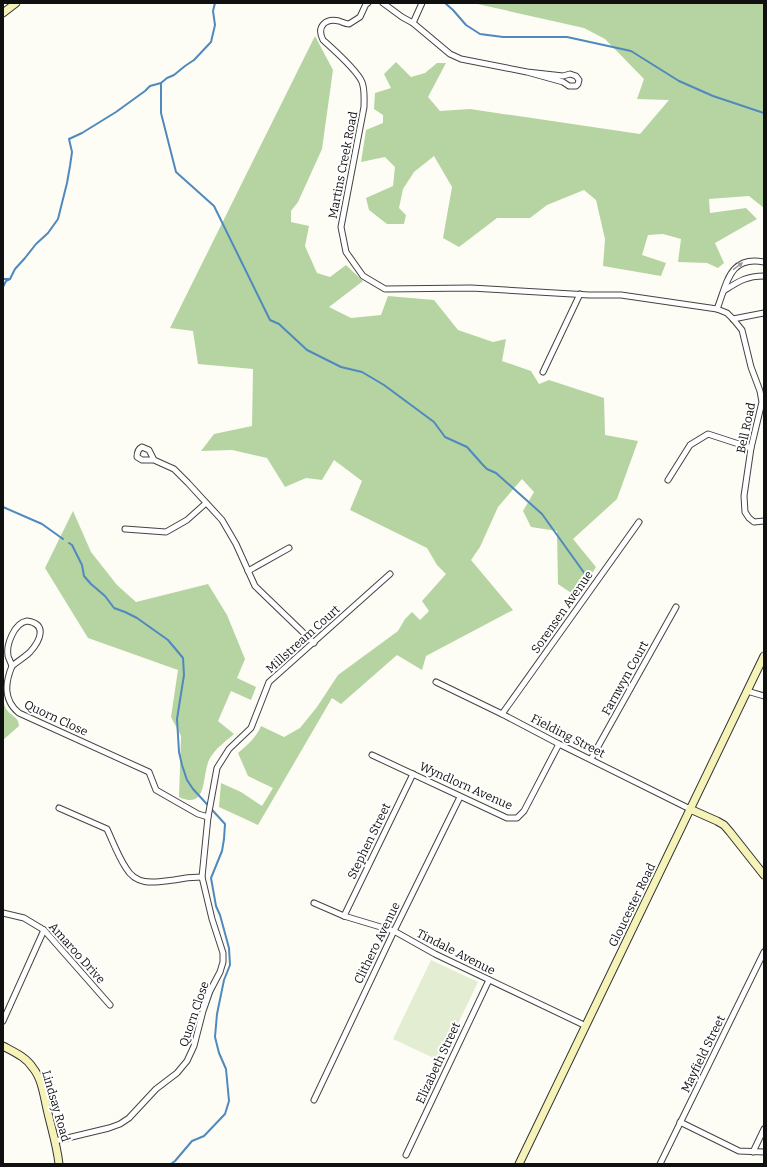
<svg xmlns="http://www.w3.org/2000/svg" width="767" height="1167" font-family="Bitter,serif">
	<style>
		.forest { fill: #b5d4a2 }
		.pitch { fill: #e2edd2 }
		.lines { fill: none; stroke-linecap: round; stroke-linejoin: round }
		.stream { stroke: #4f89be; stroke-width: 2 }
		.street-casing { stroke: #434343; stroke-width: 7 }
		.secondary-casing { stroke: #323232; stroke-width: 9 }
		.street { stroke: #fff; stroke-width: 5 }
		.secondary { stroke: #f6f3b8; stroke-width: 7 }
		.oneway { fill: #9f9f9f }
		.labels { text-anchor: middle; stroke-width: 4; stroke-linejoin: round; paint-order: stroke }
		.street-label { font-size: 12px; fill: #101010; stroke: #fff }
	</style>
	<rect width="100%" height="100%" fill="#fefdf5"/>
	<g class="forest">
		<polygon points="473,3 761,3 764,5 764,208 749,196 709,199 710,213 746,208 757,219 715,243 724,263 718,268 707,263 678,262 681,239 663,234 648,235 642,255 666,263 661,276 603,266 605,239 596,200 584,190 547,205 530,218 497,218 459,247 443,238 452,187 434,156 414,172 403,189 399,208 406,215 404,224 387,224 369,210 366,198 393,186 395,167 385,157 361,162 366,130 383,123 383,115 374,109 375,93 391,88 384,74 396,62 411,77 425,73 437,63 446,63 428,97 440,111 470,109 640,134 669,100 637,99 644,79 605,39 584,28"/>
		<path d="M315 36 333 70 322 149 298 202 291 211V222L309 226 305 246 317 273 330 277 346 265 363 281 329 307 351 318 381 315 388 296 434 300 458 330 493 342 506 339 502 361 531 371 539 384 549 380 604 398 605 435 638 441 617 499 573 539 596 567 577 597 558 584 557 531 531 527 523 511 534 492 522 479 498 507 480 547 471 560 513 610 426 656 422 670 397 655 341 704 332 698 258 825 219 807 221 783 241 792 262 806 273 788 248 776 238 753C247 745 256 738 261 726L284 737 300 728 317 707 338 675 398 631 405 619 412 612 420 620 429 611 422 601 446 574 437 565 427 548 350 510 362 481 334 460 322 480 306 478 285 487 267 458 232 450 201 451 214 434 252 426 253 369 198 364 193 331 170 328Z"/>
		<path d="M73 511 91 552 117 585 136 602 208 584 227 615 245 659 237 678 256 687 251 700 231 691 218 721 234 734C226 741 216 748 210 758 201 774 209 811 179 797L181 736 171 717 178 670 88 638 45 568Z"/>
		<path d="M3 700C4 703 5 708 7 710 11 716 19 717 19 726L3 740Z"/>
	</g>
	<polygon class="pitch" points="431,960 478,982 440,1061 393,1039"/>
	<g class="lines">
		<g class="stream">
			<polyline points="445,3 453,10 466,25 480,34 503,37 567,37 631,51 679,81 713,96 764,113"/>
			<polyline points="161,83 161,113 176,172 214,206 270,320 279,324 307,350 341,367 362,372 384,385 434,422 445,437 467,447 483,465 487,469 496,473 542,514 585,574"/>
			<polyline points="3,279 10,279"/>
			<polyline points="3,287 6,281 10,279 15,269 25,258 36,244 48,233 58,219 67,183 70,166 72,152 69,139 82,133 116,112 145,91 150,86 161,83 167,78 174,75 185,66 194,60 211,42 215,25 213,11 215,3"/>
			<polyline points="3,507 42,524 63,539"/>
			<polyline points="69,543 72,545 82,565 84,576 91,584 105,596 114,608 125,612 137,618 168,640 183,658 184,675 177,719 179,752 182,765 187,780 193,789 225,824 224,839 222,851 211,878 216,906 220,915 229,948 230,965 224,980 217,1014 215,1037 219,1053 226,1069 229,1101 225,1114 204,1136 192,1141 175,1161 171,1164"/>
		</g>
		<g class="street-casing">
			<g id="street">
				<path d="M368 3 366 4 360 17 349 24C345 24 342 22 339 21 326 18 316 26 323 40 333 49 357 70 362 82 365 90 364 99 364 107L341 227 346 252 363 276 385 289 471 288 589 295H621L717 309 727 313 733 319 742 330 751 367 760 391 762 402 751 448 744 496 745 512 749 518 754 522 764 521"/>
				<polyline points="383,3 402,17 413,23 450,54 461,59 527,72 563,76 570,74 576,76 579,80 578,84 576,86 569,86 563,82 527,72"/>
				<polyline points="413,23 422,3"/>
				<path d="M725 290C739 281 747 276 764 276"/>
				<path d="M717 309C727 284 729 255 764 262"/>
				<polyline points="733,319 764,313"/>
				<polyline points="543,372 580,294"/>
				<path d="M154 460 149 450 142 447C138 449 137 452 137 457L142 460H154L174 469 188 483 222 520 236 544 255 586 314 643"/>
				<polyline points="668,480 690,445 708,434 751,448"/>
				<polyline points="125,529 166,532 187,520 206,503"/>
				<polyline points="248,571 289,548"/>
				<path d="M27 621C48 624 40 641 30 652 25 657 18 661 12 666 11 663 9 659 8 656 6 645 14 623 27 621Z"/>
				<path d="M12 666C5 683 3 700 19 713L149 772 156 790 198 814 208 817"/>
				<polyline points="436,682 502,714 559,744 690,809"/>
				<polyline points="747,691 764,696"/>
				<polyline points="502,714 639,522"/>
				<polyline points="372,755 507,818 517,818 524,811 559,744"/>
				<polyline points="591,759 676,607"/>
				<path d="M59 808 107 829C113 842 118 856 126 868 137 887 156 882 174 880 183 878 192 877 202 877"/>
				<polyline points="314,903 344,916 394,931 435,954 586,1026"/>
				<polyline points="3,913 24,918 44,930 110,1005"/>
				<polyline points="344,916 413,774"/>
				<polyline points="3,1021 44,930"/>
				<polyline points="314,1100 394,931 460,797"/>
				<polyline points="680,1122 739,1151 764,1152"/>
				<polyline points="55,1141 109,1128 120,1124 129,1118 156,1089 177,1073 187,1061 194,1046 203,1011 210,991 220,972 223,962 223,953 212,919 202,877 208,817 217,768 229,749 251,728 269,682 390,574"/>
				<polyline points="753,1152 764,1129"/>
				<polyline points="406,1155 489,980"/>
				<polyline points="660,1164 764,952"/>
			</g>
		</g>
		<g class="secondary-casing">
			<g id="secondary">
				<polyline points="3,13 16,3"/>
				<polyline points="690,809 717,821 724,825 730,832 764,875"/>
				<path d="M3 1046C14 1052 26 1057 33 1068 42 1079 44 1096 47 1109 51 1127 57 1145 59 1164"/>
				<polyline points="519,1164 764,656"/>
			</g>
		</g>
		<use href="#street" class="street"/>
		<use href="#secondary" class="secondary"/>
	</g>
	<defs><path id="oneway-solid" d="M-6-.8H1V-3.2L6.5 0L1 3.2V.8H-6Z"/></defs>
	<use class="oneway" href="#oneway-solid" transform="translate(738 266) rotate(-36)"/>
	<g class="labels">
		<g class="street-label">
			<text transform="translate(343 165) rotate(-79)" y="4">Martins Creek Road</text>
			<text transform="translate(746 428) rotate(-78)" y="4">Bell Road</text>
			<text transform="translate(562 612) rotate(-55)" y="4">Sorensen Avenue</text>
			<text transform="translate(303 639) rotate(-42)" y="4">Millstream Court</text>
			<text transform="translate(625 678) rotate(-61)" y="4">Farnwyn Court</text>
			<text transform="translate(56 718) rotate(25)" y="4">Quorn Close</text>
			<text transform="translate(568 736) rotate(27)" y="4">Fielding Street</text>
			<text transform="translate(466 786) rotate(24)" y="4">Wyndlorn Avenue</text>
			<text transform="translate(369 841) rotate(-64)" y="4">Stephen Street</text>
			<text transform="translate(632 905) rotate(-64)" y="4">Gloucester Road</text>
			<text transform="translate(377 943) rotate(-64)" y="4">Clithero Avenue</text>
			<text transform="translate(456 952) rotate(27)" y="4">Tindale Avenue</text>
			<text transform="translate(77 953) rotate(48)" y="4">Amaroo Drive</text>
			<text transform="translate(194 1014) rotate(-71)" y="4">Quorn Close</text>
			<text transform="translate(703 1054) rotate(-64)" y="4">Mayfield Street</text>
			<text transform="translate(438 1063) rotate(-65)" y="4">Elizabeth Street</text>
			<text transform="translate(56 1106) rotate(74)" y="4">Lindsay Road</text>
		</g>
	</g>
	<rect width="767" height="1167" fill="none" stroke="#101010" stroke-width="8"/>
</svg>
